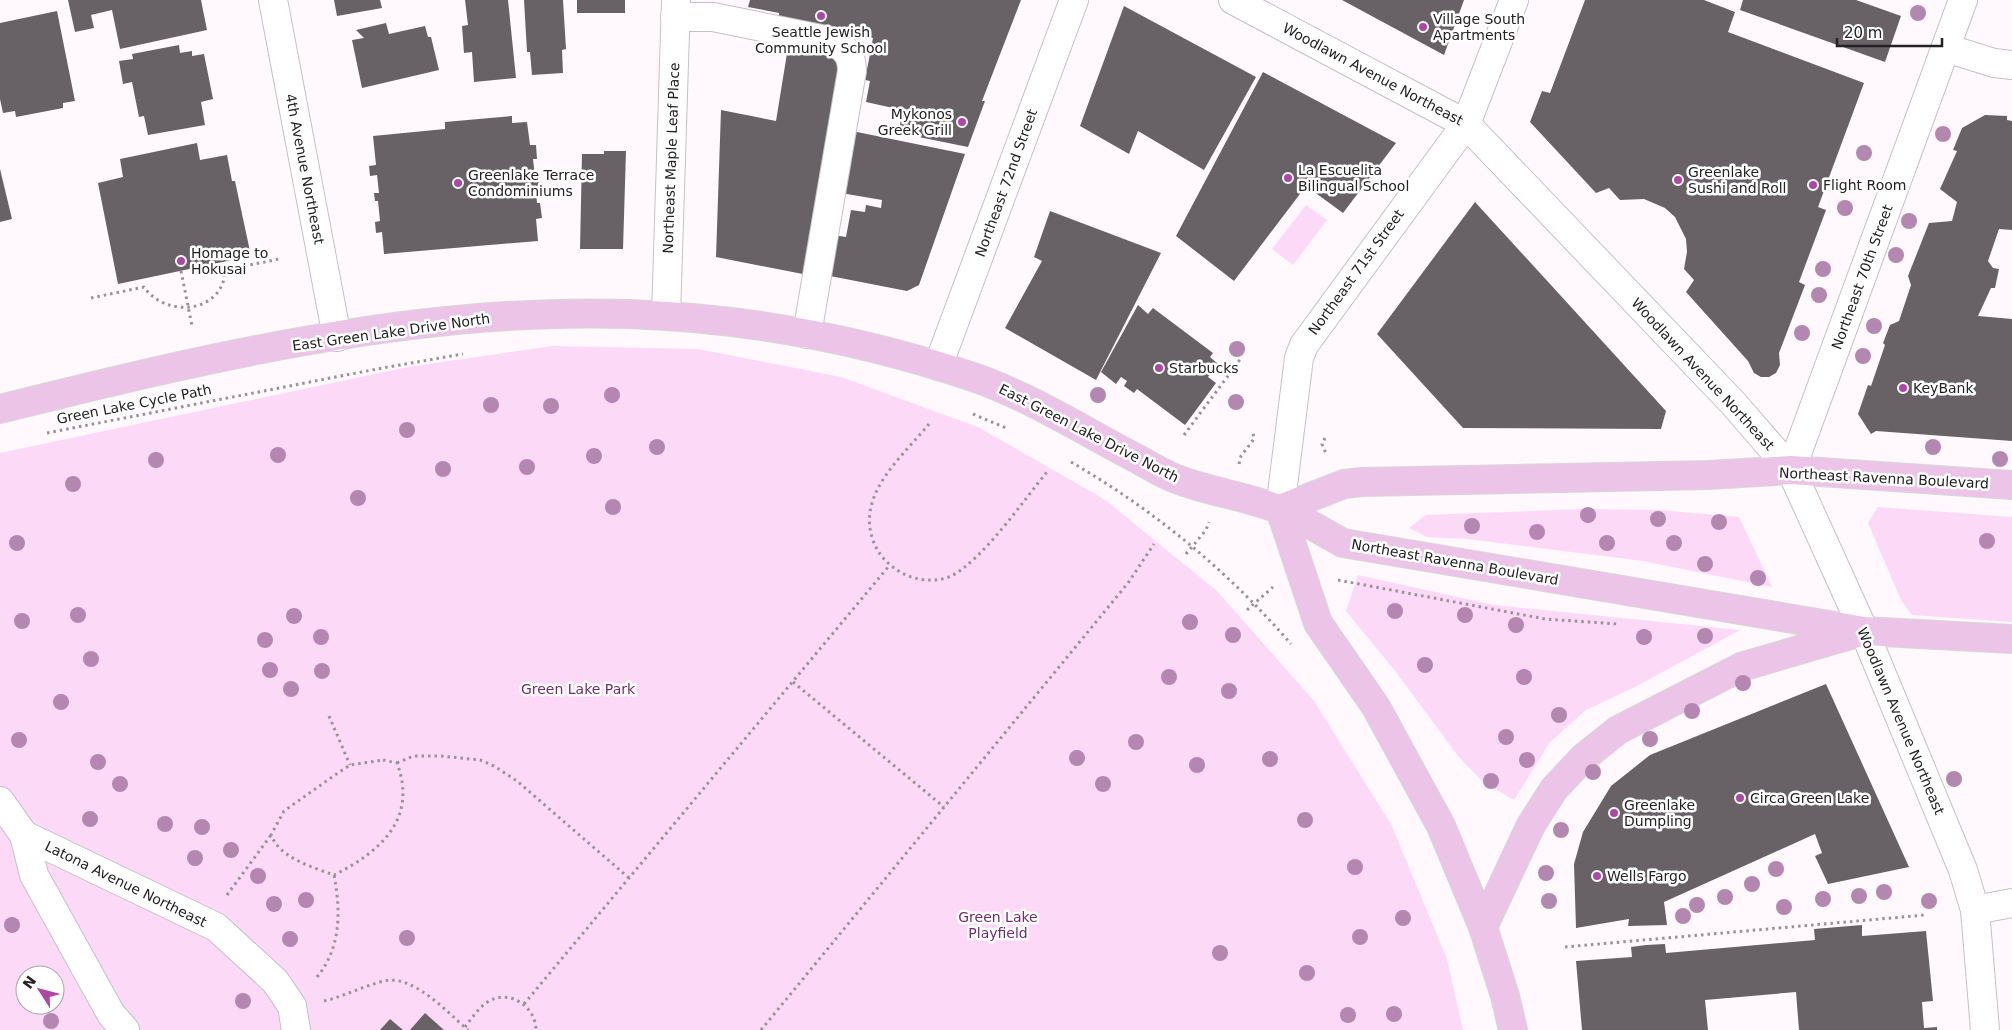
<svg xmlns="http://www.w3.org/2000/svg" width="2012" height="1030" font-family="'DejaVu Sans',sans-serif">
	<style>
		.green { fill: #fdd9f8; fill-rule: evenodd }
		.building { fill: #686267 }
		.lines { fill: none; stroke-linecap: round; stroke-linejoin: round }
		.minor-casing { stroke: #c7c0c6; stroke-width: 30 }
		.major-casing { stroke: #d8d7d8; stroke-width: 30 }
		.path { stroke: #989397; stroke-width: 3; stroke-dasharray: 2.5 4; stroke-linecap: butt }
		.minor { stroke: #fff; stroke-width: 28 }
		.major { stroke: #ecc4e7; stroke-width: 28 }
		.tree { fill: #b387af }
		.poi-dot { fill: #b046a7; stroke: #fff; stroke-width: 2 }
		.labels { text-anchor: middle; stroke-width: 5; stroke-linejoin: round; paint-order: stroke }
		.poi-label { font-size: 14px; fill: #242224; stroke: #fff; text-anchor: start }
		.street-label { font-size: 14px; fill: #242224; stroke: #fff }
		.park-label { font-size: 14px; fill: #752b6f; stroke: #fff }
	</style>
	<rect width="100%" height="100%" fill="#fff8fd"/>
	<g class="green">
		<polygon points="1306,205 1327,220 1293,265 1272,249"/>
		<path d="M552 346 698 349 841 377 978 427 1104 499 1217 591 1314 701 1391 824 1447 959 1463 1030H0V453L408 367ZM25 975H55V1005H25Z"/>
		<polygon points="1878,507 2012,517 2012,622 1912,615 1901,600 1868,523"/>
		<polygon points="1581,509 1659,510 1739,517 1772,587 1643,561 1468,539 1427,537 1409,528 1426,515"/>
		<polygon points="1358,575 1494,605 1740,630 1635,687 1586,710 1550,742 1514,800 1483,782 1458,756 1396,672 1346,611"/>
	</g>
	<g class="building">
		<polygon points="68,0 201,0 207,30 120,49 112,10 91,15 94,28 75,32"/>
		<polygon points="334,0 380,0 382,8 337,16"/>
		<polygon points="465,0 508,0 516,78 474,82 472,52 464,53 462,26 468,25"/>
		<polygon points="524,0 563,0 566,49 562,50 563,73 532,75 530,52 527,52"/>
		<rect x="577" y="0" width="48" height="13"/>
		<polygon points="750,0 1021,0 982,101 985,101 968,147 899,133 902,110 866,102 870,81 865,80 873,38 779,18 779,13 748,7"/>
		<polygon points="1342,0 1464,0 1444,55"/>
		<polygon points="1585,0 1704,0 1735,12 1728,32 1864,83 1818,207 1826,210 1799,282 1805,285 1779,353 1780,365 1776,373 1769,377 1761,377 1754,373 1748,361 1686,292 1694,280 1684,269 1687,252 1686,239 1675,217 1665,208 1644,199 1620,200 1609,188 1596,193 1530,122 1542,91 1550,93"/>
		<polygon points="1743,0 1856,0 1901,16 1885,62 1740,10"/>
		<polygon points="1124,6 1256,77 1204,170 1138,131 1129,154 1080,126"/>
		<polygon points="57,11 75,101 63,103 63,108 16,117 15,111 3,113 0,99 0,23"/>
		<polygon points="386,23 389,34 425,26 428,37 431,37 439,70 362,88 352,40 364,38 356,30"/>
		<polygon points="790,35 807,37 836,60 844,80 808,275 716,257 721,110 776,121"/>
		<polygon points="179,45 180,53 192,51 192,56 204,54 213,99 201,102 205,125 148,135 144,116 139,117 132,82 123,84 119,61 133,59 132,54"/>
		<polygon points="1263,72 1396,143 1343,213 1306,186 1234,281 1176,236"/>
		<polygon points="1985,115 2007,116 2007,120 2012,121 2012,230 1999,229 1988,261 1993,268 1999,269 1995,288 1991,288 1978,316 2012,319 2012,441 1876,431 1871,434 1858,414 1868,385 1871,386 1885,345 1883,343 1890,325 1899,321 1911,285 1908,276 1929,223 1952,221 1957,202 1940,189 1957,151 1953,150 1962,128"/>
		<polygon points="512,116 512,123 527,122 530,145 536,145 537,159 533,159 535,177 538,177 539,188 536,188 537,203 540,203 542,218 536,219 538,241 384,254 382,232 376,233 375,222 380,221 378,201 375,201 374,193 379,193 377,175 370,176 369,166 376,165 373,136 445,129 445,122"/>
		<polygon points="852,131 965,154 919,285 907,291 825,275 833,235 846,237 851,210 865,212 866,205 881,208 882,200 841,193"/>
		<polygon points="197,143 200,160 227,155 232,181 235,181 251,256 118,284 98,183 123,177 120,159"/>
		<polygon points="604,151 626,151 623,249 580,249 582,154 604,154"/>
		<polygon points="0,169 12,219 0,222"/>
		<polygon points="1475,202 1666,411 1661,429 1463,428 1377,334"/>
		<polygon points="1050,211 1161,253 1096,380 1005,328 1042,261 1034,257"/>
		<polygon points="1138,305 1148,314 1153,308 1213,353 1210,357 1218,364 1208,377 1216,383 1185,425 1137,389 1134,393 1124,386 1127,381 1121,377 1116,384 1101,372"/>
		<polygon points="1826,684 1909,867 1828,884 1815,856 1822,853 1815,834 1664,902 1667,925 1628,926 1629,919 1576,928 1574,864 1583,832 1611,786 1650,755"/>
		<polygon points="1862,925 1862,936 1926,931 1933,1001 1922,1002 1924,1028 1937,1027 1937,1030 1799,1030 1796,992 1705,1000 1708,1030 1582,1030 1576,961 1632,957 1631,947 1646,945 1665,944 1666,953 1815,940 1814,929"/>
		<polygon points="425,1013 444,1030 410,1030"/>
		<polygon points="390,1019 403,1030 380,1030"/>
	</g>
	<g class="lines">
		<g class="minor-casing">
			<g id="minor">
				<polyline points="273,0 337,337"/>
				<polyline points="1233,0 1466,124 1733,403 1791,470 1864,631 1963,870 1975,910 1985,1030"/>
				<path d="M675 17H713L831 41C846 48 852 55 852 71L807 334"/>
				<polyline points="1946,48 1994,63 2012,65"/>
				<polyline points="666,316 676,0"/>
				<polyline points="938,366 1074,0"/>
				<polyline points="1791,470 1963,0"/>
				<polyline points="1280,509 1299,358 1304,345 1466,124 1514,0"/>
				<polyline points="0,801 24,835 34,875 111,1014 125,1030"/>
				<polyline points="24,835 216,927 275,981 292,1006 296,1030"/>
				<polyline points="1975,910 2012,903"/>
			</g>
		</g>
		<g class="major-casing">
			<g id="major">
				<path d="M0 409C205 358 417 307 629 314 745 318 863 340 973 377 1028 396 1079 428 1130 455 1144 462 1159 472 1174 478 1208 492 1247 496 1281 510 1302 519 1323 532 1343 543L1864 631 2012 639"/>
				<polyline points="1280,509 1344,484 1362,482 1709,475 1791,470 2012,485"/>
				<polyline points="1280,509 1318,623 1376,707 1441,826 1483,927 1505,996 1513,1030"/>
				<polyline points="1483,927 1531,825 1554,789 1583,758 1618,730 1741,667 1857,633"/>
			</g>
		</g>
		<g class="path">
			<polyline points="181,271 192,326"/>
			<path d="M91 298 144 287C166 319 224 313 225 270L279 259"/>
			<polyline points="973,414 1006,428"/>
			<path d="M929 424C903 456 856 494 873 540 878 555 888 565 902 573 917 581 938 583 953 575 984 558 1023 501 1047 472"/>
			<polyline points="47,433 377,369 463,354"/>
			<polyline points="1184,435 1242,357"/>
			<polyline points="1325,438 1322,444 1327,456"/>
			<path d="M1071 462C1154 510 1228 571 1291 644"/>
			<polyline points="1239,464 1241,456 1254,439 1253,433"/>
			<polyline points="1186,554 1206,530 1209,522"/>
			<polyline points="1338,580 1545,619 1618,624"/>
			<polyline points="1247,610 1273,587"/>
			<polyline points="793,682 944,807"/>
			<polyline points="329,716 350,765"/>
			<path d="M383 760 397 763C418 819 380 852 334 875 312 867 280 858 271 835L284 811 335 775 350 765Z"/>
			<polyline points="397,763 413,756 441,756 480,760 494,766 517,781 629,878"/>
			<polyline points="227,895 271,835"/>
			<polyline points="1565,947 1925,915"/>
			<path d="M317 977C341 948 341 911 334 875"/>
			<path d="M324 1001C345 996 363 986 384 981 413 974 447 1012 468 1030"/>
			<polyline points="524,1004 889,566"/>
			<path d="M465 1027C472 1018 479 1007 489 1001 510 989 536 1007 536 1030"/>
			<polyline points="761,1030 1128,583 1154,544"/>
		</g>
		<use href="#minor" class="minor"/>
		<use href="#major" class="major"/>
	</g>
	<g class="tree">
		<circle cx="1918" cy="13" r="8"/>
		<circle cx="1943" cy="134" r="8"/>
		<circle cx="1864" cy="153" r="8"/>
		<circle cx="1845" cy="208" r="8"/>
		<circle cx="1909" cy="221" r="8"/>
		<circle cx="1896" cy="255" r="8"/>
		<circle cx="1823" cy="269" r="8"/>
		<circle cx="1819" cy="295" r="8"/>
		<circle cx="1874" cy="326" r="8"/>
		<circle cx="1802" cy="333" r="8"/>
		<circle cx="1237" cy="349" r="8"/>
		<circle cx="1863" cy="356" r="8"/>
		<circle cx="612" cy="395" r="8"/>
		<circle cx="1098" cy="395" r="8"/>
		<circle cx="1236" cy="402" r="8"/>
		<circle cx="491" cy="405" r="8"/>
		<circle cx="551" cy="406" r="8"/>
		<circle cx="407" cy="430" r="8"/>
		<circle cx="657" cy="447" r="8"/>
		<circle cx="1933" cy="447" r="8"/>
		<circle cx="278" cy="455" r="8"/>
		<circle cx="594" cy="456" r="8"/>
		<circle cx="2000" cy="459" r="8"/>
		<circle cx="156" cy="460" r="8"/>
		<circle cx="527" cy="467" r="8"/>
		<circle cx="443" cy="469" r="8"/>
		<circle cx="73" cy="484" r="8"/>
		<circle cx="358" cy="498" r="8"/>
		<circle cx="613" cy="507" r="8"/>
		<circle cx="1588" cy="515" r="8"/>
		<circle cx="1658" cy="519" r="8"/>
		<circle cx="1719" cy="522" r="8"/>
		<circle cx="1472" cy="526" r="8"/>
		<circle cx="1537" cy="532" r="8"/>
		<circle cx="1987" cy="541" r="8"/>
		<circle cx="17" cy="543" r="8"/>
		<circle cx="1607" cy="543" r="8"/>
		<circle cx="1674" cy="543" r="8"/>
		<circle cx="1705" cy="564" r="8"/>
		<circle cx="1758" cy="578" r="8"/>
		<circle cx="1395" cy="611" r="8"/>
		<circle cx="78" cy="615" r="8"/>
		<circle cx="1465" cy="615" r="8"/>
		<circle cx="294" cy="616" r="8"/>
		<circle cx="22" cy="621" r="8"/>
		<circle cx="1190" cy="622" r="8"/>
		<circle cx="1516" cy="625" r="8"/>
		<circle cx="1233" cy="635" r="8"/>
		<circle cx="1705" cy="636" r="8"/>
		<circle cx="321" cy="637" r="8"/>
		<circle cx="1644" cy="637" r="8"/>
		<circle cx="265" cy="640" r="8"/>
		<circle cx="91" cy="659" r="8"/>
		<circle cx="1425" cy="665" r="8"/>
		<circle cx="270" cy="670" r="8"/>
		<circle cx="322" cy="671" r="8"/>
		<circle cx="1169" cy="677" r="8"/>
		<circle cx="1524" cy="677" r="8"/>
		<circle cx="1743" cy="683" r="8"/>
		<circle cx="291" cy="689" r="8"/>
		<circle cx="1229" cy="691" r="8"/>
		<circle cx="61" cy="702" r="8"/>
		<circle cx="1692" cy="711" r="8"/>
		<circle cx="1559" cy="715" r="8"/>
		<circle cx="1506" cy="737" r="8"/>
		<circle cx="1650" cy="739" r="8"/>
		<circle cx="19" cy="740" r="8"/>
		<circle cx="1136" cy="742" r="8"/>
		<circle cx="1077" cy="758" r="8"/>
		<circle cx="1270" cy="759" r="8"/>
		<circle cx="1527" cy="760" r="8"/>
		<circle cx="98" cy="762" r="8"/>
		<circle cx="1197" cy="765" r="8"/>
		<circle cx="1593" cy="772" r="8"/>
		<circle cx="1954" cy="779" r="8"/>
		<circle cx="1491" cy="781" r="8"/>
		<circle cx="120" cy="784" r="8"/>
		<circle cx="1103" cy="784" r="8"/>
		<circle cx="90" cy="819" r="8"/>
		<circle cx="1305" cy="820" r="8"/>
		<circle cx="165" cy="824" r="8"/>
		<circle cx="202" cy="827" r="8"/>
		<circle cx="1561" cy="830" r="8"/>
		<circle cx="231" cy="850" r="8"/>
		<circle cx="195" cy="858" r="8"/>
		<circle cx="1355" cy="867" r="8"/>
		<circle cx="1776" cy="869" r="8"/>
		<circle cx="1546" cy="873" r="8"/>
		<circle cx="258" cy="876" r="8"/>
		<circle cx="1752" cy="884" r="8"/>
		<circle cx="1884" cy="892" r="8"/>
		<circle cx="1859" cy="896" r="8"/>
		<circle cx="1725" cy="897" r="8"/>
		<circle cx="1823" cy="899" r="8"/>
		<circle cx="306" cy="900" r="8"/>
		<circle cx="1549" cy="901" r="8"/>
		<circle cx="1929" cy="901" r="8"/>
		<circle cx="274" cy="904" r="8"/>
		<circle cx="1697" cy="905" r="8"/>
		<circle cx="1784" cy="907" r="8"/>
		<circle cx="1683" cy="916" r="8"/>
		<circle cx="1403" cy="918" r="8"/>
		<circle cx="12" cy="925" r="8"/>
		<circle cx="1360" cy="937" r="8"/>
		<circle cx="407" cy="938" r="8"/>
		<circle cx="290" cy="939" r="8"/>
		<circle cx="1220" cy="953" r="8"/>
		<circle cx="1307" cy="973" r="8"/>
		<circle cx="243" cy="1001" r="8"/>
		<circle cx="1394" cy="1014" r="8"/>
		<circle cx="1348" cy="1015" r="8"/>
		<circle cx="51" cy="1021" r="8"/>
	</g>
	<g class="poi-dot">
		<circle cx="821" cy="16" r="5"/>
		<circle cx="1423" cy="27" r="5"/>
		<circle cx="962" cy="122" r="5"/>
		<circle cx="1288" cy="178" r="5"/>
		<circle cx="1678" cy="180" r="5"/>
		<circle cx="458" cy="183" r="5"/>
		<circle cx="1813" cy="185" r="5"/>
		<circle cx="181" cy="261" r="5"/>
		<circle cx="1159" cy="368" r="5"/>
		<circle cx="1903" cy="388" r="5"/>
		<circle cx="1740" cy="798" r="5"/>
		<circle cx="1614" cy="813" r="5"/>
		<circle cx="1597" cy="876" r="5"/>
	</g>
	<g class="labels">
		<g class="poi-label">
			<text x="1433" y="24">Village South<tspan x="1433" dy="16">Apartments</tspan></text>
			<text x="821" y="37" text-anchor="middle">Seattle Jewish<tspan x="821" dy="16">Community School</tspan></text>
			<text x="952" y="119" text-anchor="end">Mykonos<tspan x="952" dy="16">Greek Grill</tspan></text>
			<text x="1298" y="175">La Escuelita<tspan x="1298" dy="16">Bilingual School</tspan></text>
			<text x="1688" y="177">Greenlake<tspan x="1688" dy="16">Sushi and Roll</tspan></text>
			<text x="468" y="180">Greenlake Terrace<tspan x="468" dy="16">Condominiums</tspan></text>
			<text x="1823" y="190">Flight Room</text>
			<text x="191" y="258">Homage to<tspan x="191" dy="16">Hokusai</tspan></text>
			<text x="1169" y="373">Starbucks</text>
			<text x="1913" y="393">KeyBank</text>
			<text x="1750" y="803">Circa Green Lake</text>
			<text x="1624" y="810">Greenlake<tspan x="1624" dy="16">Dumpling</tspan></text>
			<text x="1607" y="881">Wells Fargo</text>
		</g>
		<g class="street-label">
			<text transform="translate(1373 74) rotate(28)" y="5">Woodlawn Avenue Northeast</text>
			<text transform="translate(671 158) rotate(-88)" y="5">Northeast Maple Leaf Place</text>
			<text transform="translate(305 169) rotate(79)" y="5">4th Avenue Northeast</text>
			<text transform="translate(1006 183) rotate(-70)" y="5">Northeast 72nd Street</text>
			<text transform="translate(1356 272) rotate(-54)" y="5">Northeast 71st Street</text>
			<text transform="translate(1862 277) rotate(-70)" y="5">Northeast 70th Street</text>
			<text transform="translate(391 332) rotate(-8)" y="5">East Green Lake Drive North</text>
			<text transform="translate(1703 374) rotate(47)" y="5">Woodlawn Avenue Northeast</text>
			<text transform="translate(134 404) rotate(-11)" y="5">Green Lake Cycle Path</text>
			<text transform="translate(1089 433) rotate(27)" y="5">East Green Lake Drive North</text>
			<text transform="translate(1884 478) rotate(3)" y="5">Northeast Ravenna Boulevard</text>
			<text transform="translate(1455 562) rotate(10)" y="5">Northeast Ravenna Boulevard</text>
			<text transform="translate(1901 721) rotate(67)" y="5">Woodlawn Avenue Northeast</text>
			<text transform="translate(126 884) rotate(26)" y="5">Latona Avenue Northeast</text>
		</g>
		<g class="park-label">
			<text x="578" y="694">Green Lake Park</text>
			<text x="998" y="922">Green Lake<tspan x="998" dy="16">Playfield</tspan></text>
		</g>
	</g>
	<g transform="translate(40 990) rotate(306)"><circle r="24" fill="#ffffff" stroke="#a7a7a7"/>
	<path d="M0-4L9 19L0 12L-9 19Z" fill="#b046a7"/>
	<text y="-8" font-size="14" font-weight="bold" text-anchor="middle" fill="#242224">N</text>
	</g>
	<path d="M1837 38v8h105v-8" fill="none" stroke="#242224" stroke-width="2.5"/>
	<text x="1844" y="38" font-size="15" fill="#242224" stroke="#ffffff" stroke-width="4" paint-order="stroke">20 m</text>
</svg>
